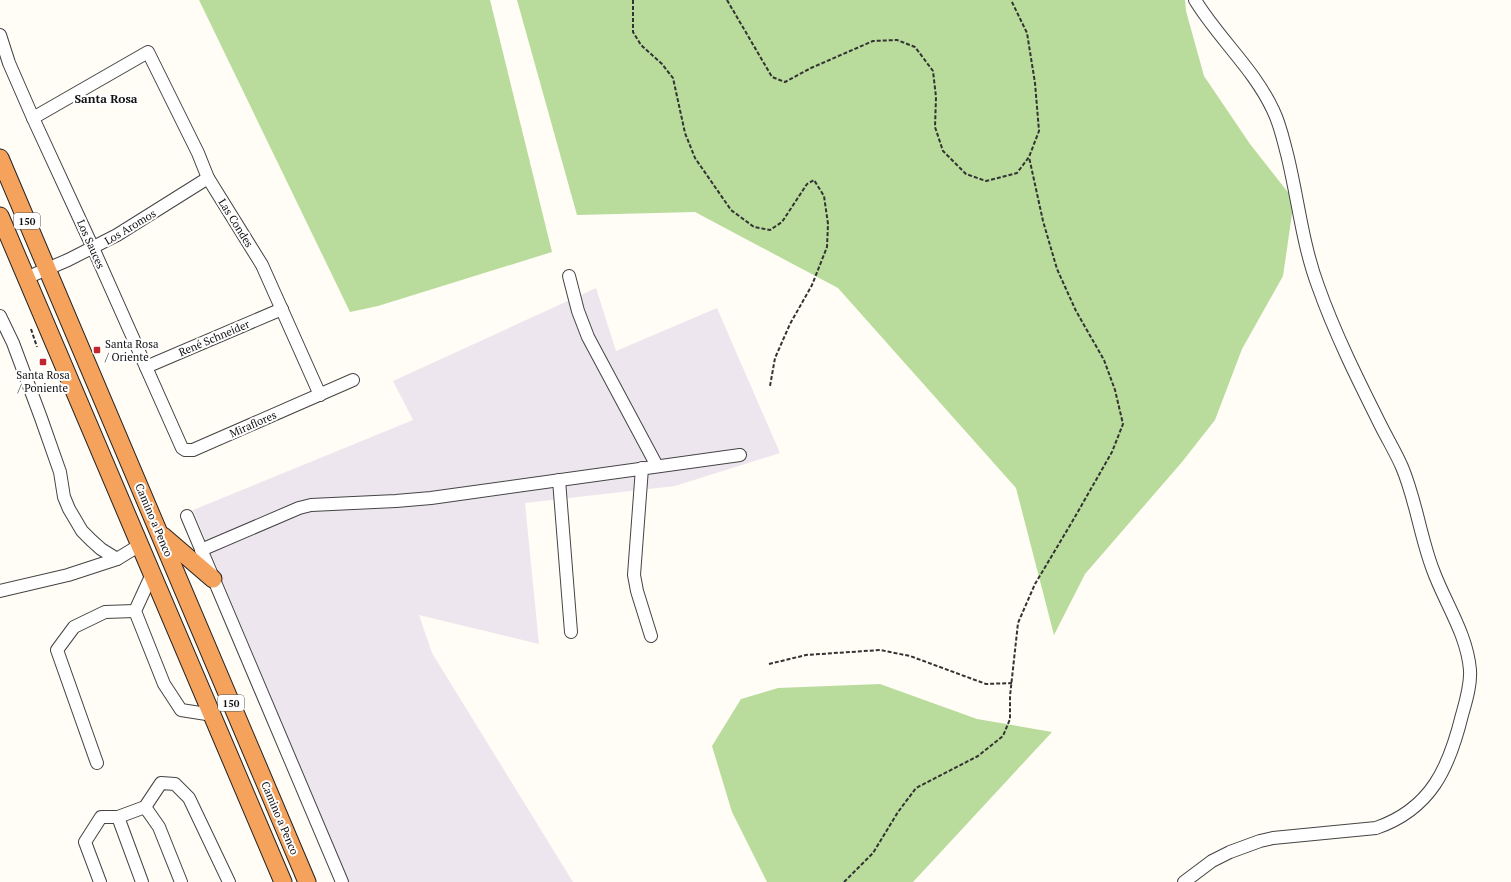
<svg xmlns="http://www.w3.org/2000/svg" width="1511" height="882" font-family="'PT Serif',serif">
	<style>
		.industrial { fill: #eee6ef }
		.forest { fill: #b9dc9c }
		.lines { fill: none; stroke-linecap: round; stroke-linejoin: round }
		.minor-casing { stroke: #444; stroke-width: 14 }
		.highway-casing { stroke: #222; stroke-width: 19 }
		.path { stroke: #333; stroke-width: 2; stroke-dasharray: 4 2; stroke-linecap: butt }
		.minor { stroke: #fff; stroke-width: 12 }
		.highway { stroke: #f5a25d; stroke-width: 17 }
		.poi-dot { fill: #c4262e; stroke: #fff; stroke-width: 1.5 }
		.labels { text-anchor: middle; stroke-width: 4; stroke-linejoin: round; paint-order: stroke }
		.shield { fill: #fff; stroke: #585858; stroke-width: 1 }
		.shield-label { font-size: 10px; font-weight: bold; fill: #111 }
		.street-label { font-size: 11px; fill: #111; stroke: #fff }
		.poi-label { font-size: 11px; fill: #111; stroke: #fff; text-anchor: start }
		.neighbourhood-label { font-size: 12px; font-weight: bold; fill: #111; stroke: #fff }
	</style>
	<rect width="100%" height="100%" fill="#fffdf5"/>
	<polygon class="industrial" points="596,288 616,351 717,308 780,453 675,486 525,503 539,644 419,615 432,653 573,882 348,882 193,510 413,420 393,381"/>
	<g class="forest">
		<polygon points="199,0 490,0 552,252 378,306 350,312"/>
		<polygon points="517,0 1185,0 1186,11 1204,76 1250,144 1294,200 1283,276 1242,349 1215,420 1182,462 1085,574 1054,635 1016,488 838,288 695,212 577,215"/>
		<polygon points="880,684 977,719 1052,732 913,882 767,882 732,812 712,746 741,699 778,688"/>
	</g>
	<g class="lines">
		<g class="minor-casing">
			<g id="minor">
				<polyline points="0,35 9,63 33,118 93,248 182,448 185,450 193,450 353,380"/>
				<polyline points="33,118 148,52 198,153 208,178 262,265 320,395"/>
				<polyline points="569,276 578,311 588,337 657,466"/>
				<polyline points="26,278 68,260 117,235 208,178"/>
				<polyline points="0,316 13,343 41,418 60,472 64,497 69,509 82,531 91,540 101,549 117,559"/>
				<polyline points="146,367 282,309"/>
				<polyline points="642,468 634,575 637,591 651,636"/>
				<polyline points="559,480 571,632"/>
				<polyline points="187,516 342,882"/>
				<polyline points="201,550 299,508 311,505 396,501 431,498 740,455"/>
				<polyline points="152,574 135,611 164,684 181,710 213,715"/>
				<polyline points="0,591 68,575 117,559 140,545"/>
				<polyline points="97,763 57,650 74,627 105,612 135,611"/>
				<polyline points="145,807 161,783 175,784 189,798 229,882"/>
				<polyline points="118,817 142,882"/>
				<polyline points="100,882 85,842 101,817 118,817 145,807 159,827 181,882"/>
				<path d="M1184 882 1212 861 1230 852 1260 841 1273 838 1376 828C1431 809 1449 768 1462 715 1466 701 1471 685 1470 670 1467 634 1445 603 1433 570 1420 536 1416 500 1402 467 1396 453 1388 440 1381 426 1358 380 1335 334 1318 286 1302 243 1298 198 1287 154 1283 139 1280 124 1273 110 1254 69 1218 38 1195 0"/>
			</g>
		</g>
		<g class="highway-casing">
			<g id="highway">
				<polyline points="0,158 307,882"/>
				<polyline points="0,216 283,882"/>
				<polyline points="163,536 213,579"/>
			</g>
		</g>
		<g class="path">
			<polyline points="633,0 633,32 641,45 662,64 673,78 685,133 695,158 731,210 754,227 770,230 782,222 807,184 814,180 824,196 828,224 827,247 812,285 790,324 775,358 770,386"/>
			<polyline points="727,0 772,77 785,82 811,68 873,41 897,40 915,47 933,71 936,97 935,127 943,151 966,174 986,181 1017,173 1029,157 1039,131 1035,83 1027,33 1011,0"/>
			<polyline points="31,329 37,347"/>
			<polyline points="769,664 806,655 880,650 910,656 986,684 1012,683"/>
			<polyline points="844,882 873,853 898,812 916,788 978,756 1003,736 1010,719 1010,696 1018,623 1035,584 1072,522 1112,452 1123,424 1115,390 1104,360 1076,311 1057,269 1043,221 1029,157"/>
		</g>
		<use href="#minor" class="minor"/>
		<use href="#highway" class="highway"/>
	</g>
	<g class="poi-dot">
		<rect x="93" y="346" width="8" height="8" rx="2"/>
		<rect x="39" y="358" width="8" height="8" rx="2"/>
	</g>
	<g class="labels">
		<g class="shield">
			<rect x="14" y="213" width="26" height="16" rx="3"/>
			<rect x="218" y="695" width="26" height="16" rx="3"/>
		</g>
		<g class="shield-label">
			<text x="27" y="225">150</text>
			<text x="231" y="707">150</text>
		</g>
		<g class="street-label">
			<text transform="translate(236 223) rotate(58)" y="4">Las Condes</text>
			<text transform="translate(130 227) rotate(-31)" y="4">Los Aromos</text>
			<text transform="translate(91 244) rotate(66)" y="4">Los Sauces</text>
			<text transform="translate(214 338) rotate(-23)" y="4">René Schneider</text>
			<text transform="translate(253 424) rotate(-24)" y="4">Miraflores</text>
			<text transform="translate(154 520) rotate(67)" y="4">Camino a Penco</text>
			<text transform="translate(280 818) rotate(67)" y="4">Camino a Penco</text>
		</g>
		<g class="poi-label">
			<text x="105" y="348">Santa Rosa<tspan x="105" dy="13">/ Oriente</tspan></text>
			<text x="43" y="379" text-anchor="middle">Santa Rosa<tspan x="43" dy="13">/ Poniente</tspan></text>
		</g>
		<g class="neighbourhood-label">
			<text x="106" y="103">Santa Rosa</text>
		</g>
	</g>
</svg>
